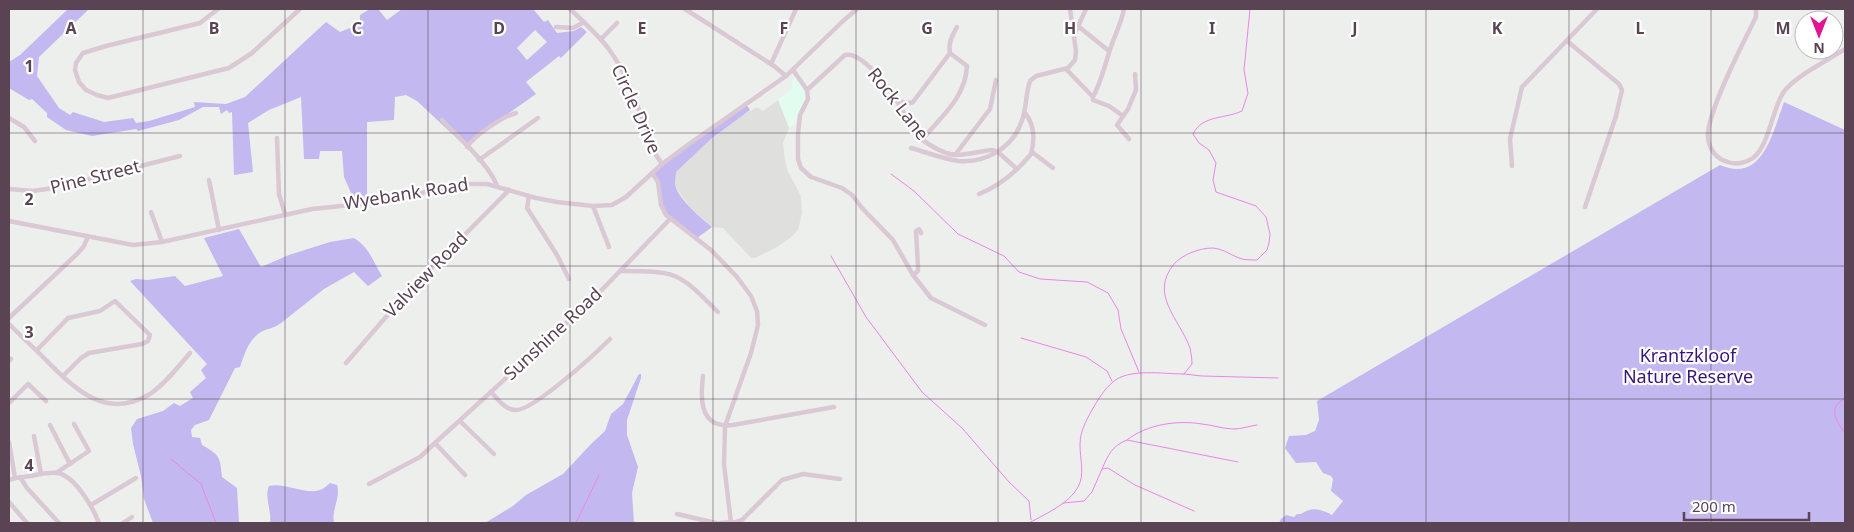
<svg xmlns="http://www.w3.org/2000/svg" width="1854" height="532" font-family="'Noto Sans',sans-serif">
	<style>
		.commercial { fill: #e3fcf0 }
		.education { fill: #dfe0dd }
		.green { fill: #c3b8ef; fill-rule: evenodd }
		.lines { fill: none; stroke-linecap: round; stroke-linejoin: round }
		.stream { stroke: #ed84ea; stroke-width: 1 }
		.minor { stroke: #dac8d5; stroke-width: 4.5 }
		.grid { fill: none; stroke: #5a4453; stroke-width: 1; stroke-opacity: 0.55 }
		.labels { text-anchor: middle; stroke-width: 4.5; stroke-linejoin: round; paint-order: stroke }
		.street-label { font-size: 18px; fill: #5a4453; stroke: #fff }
		.park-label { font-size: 18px; fill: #36157b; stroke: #fff }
		.grid-label { font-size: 16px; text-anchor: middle; font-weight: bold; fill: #5a4453; stroke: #fff; stroke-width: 4.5; stroke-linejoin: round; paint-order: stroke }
	</style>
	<rect width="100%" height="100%" fill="#ecefec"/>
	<polygon class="commercial" points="797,76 808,96 794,125 789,128 778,100 792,88 792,79"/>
	<polygon class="education" points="778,100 789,128 783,143 785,161 788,172 801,196 802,213 798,230 790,238 777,247 755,258 751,258 723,228 712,227 691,208 675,187 676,172 712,138 736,119 757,107 763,111"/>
	<g class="green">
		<path d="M68 9H89L39 57 37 76 59 108 70 115 73 112 104 122 133 118 136 123 149 121 195 107 194 102 226 104 245 97 326 22 340 32 360 24V15L370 9H378L387 20 402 9H533L544 22 548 20 557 33 574 31 581 27 587 32 561 58 559 56 526 82 536 94 464 145 417 101 406 95 395 97 394 120 367 122V203L356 204 344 177 342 151H320L319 159H304L301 97 269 110 248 123 253 172 234 175 232 112 229 113 227 110 221 114 219 107H203L179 120 138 131 136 129 92 136 66 130 47 117V113L32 99 29 100 9 88V62L20 55ZM535 30 547 42 527 60 517 48Z"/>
		<path d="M1784 102 1845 130V523H1279L1281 519 1286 515 1294 517 1297 514H1301C1311 506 1322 509 1332 515L1343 501 1331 491 1333 479 1331 476 1323 473 1316 462 1296 463 1285 448 1289 436 1306 435 1315 431 1319 420 1317 401 1720 165C1763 184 1773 131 1784 102Z"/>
		<path d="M746 104 750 110 712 138 676 172C676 177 674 184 676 188 681 201 701 218 712 227L697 238 663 210 658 182 652 172Z"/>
		<path d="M239 229 261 267 289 255 330 242 354 238C370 248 373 262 382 276L368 286 354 272 324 289 281 323C276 327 271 328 265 330 250 336 245 352 240 367L235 368 209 420 195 425 191 430 192 437 200 438 202 445C220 455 220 457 222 477L237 488 239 523H153L144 499 141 476 133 444 131 428 137 419 163 411 174 403 180 406 193 398 190 392 206 378 201 370 207 364 130 281 136 279 148 280 175 276 185 286 223 276 204 238Z"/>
		<polygon points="639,374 641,374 641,378 627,420 627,435 638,467 632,493 634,523 485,523 513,506 526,495 563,474 591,444 605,431 611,414 623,404"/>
		<path d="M330 483 337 485C341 498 331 510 334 523H270C272 511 264 497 269 486 285 482 305 495 320 490 323 489 327 486 330 483Z"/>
	</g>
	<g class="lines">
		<g class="stream">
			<polyline points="891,174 914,191 958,234 1004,256 1019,272 1040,279 1087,282 1108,293 1118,310 1121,329 1139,372"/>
			<polyline points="831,256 866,317 922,392 962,428 1009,482 1029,501 1031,520"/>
			<polyline points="1021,338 1086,357 1107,371 1112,381"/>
			<polyline points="1184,374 1202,376 1278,378"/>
			<path d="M1845 399C1827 406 1836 422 1845 433"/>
			<path d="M1127 440C1147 424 1178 420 1202 424 1213 425 1223 429 1234 429 1241 429 1250 426 1257 425"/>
			<polyline points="171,459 201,484 216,523"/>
			<path d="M1102 469C1108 455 1112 446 1127 440L1238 462"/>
			<polyline points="1063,503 1084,501 1092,492 1102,469 1108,468 1135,485 1194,511"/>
			<polyline points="576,523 599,475"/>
			<path d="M1029 523C1045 514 1069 504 1078 487 1085 475 1080 459 1080 445 1080 431 1086 421 1092 410 1098 400 1104 389 1113 382 1128 368 1164 374 1184 374L1192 364C1192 359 1191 353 1190 348 1179 318 1149 295 1174 264 1183 254 1200 248 1213 248 1224 249 1232 256 1242 259 1247 260 1253 260 1257 260L1267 250 1269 243 1270 234 1266 217 1256 206 1216 192 1213 180 1216 163 1209 150 1199 143 1193 134C1202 115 1225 119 1242 111L1248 93 1244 70 1250 9"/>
		</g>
		<g class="minor">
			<polyline points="218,9 200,23 106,46 83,53 76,63 75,70 79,82 86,90 97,95 108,98 229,68 252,53 300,9"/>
			<path d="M570 9C583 21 597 34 608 48 632 80 641 119 656 155L662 164"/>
			<polyline points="685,9 774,66 786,76"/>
			<path d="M1756 9V17C1744 41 1706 114 1708 137 1709 149 1716 159 1728 162 1736 165 1746 163 1753 158 1769 146 1772 110 1783 93 1793 77 1829 60 1845 49"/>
			<polyline points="1078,26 1109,51"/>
			<polyline points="556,27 573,28 584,22"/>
			<polyline points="1074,35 1086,9"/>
			<polyline points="601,39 617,23"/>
			<polyline points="1567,41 1619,84 1622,90 1616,116 1585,207"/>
			<polyline points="771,64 796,9"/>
			<polyline points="1066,69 1093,97"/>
			<path d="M793 70 807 90 845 55C862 51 889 88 897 101 904 112 909 125 917 134 924 143 936 149 946 153 961 158 977 151 992 150L998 152 1017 169"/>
			<polyline points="807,90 808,99 800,115 798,134 798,159 801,168 811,177 842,188 852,195 862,208 893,240 913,275 931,298 985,325"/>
			<polyline points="897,101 910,103 913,102 950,53"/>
			<path d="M1123 116 1109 106 1093 100V97C1101 82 1104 68 1109 53 1113 38 1121 25 1124 9"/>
			<polyline points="9,118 24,127 35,141"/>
			<path d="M442 120C458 137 490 165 497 186"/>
			<polyline points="277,138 279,194 285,214"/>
			<polyline points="1129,139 1117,125 1128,109 1136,90 1135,74"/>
			<path d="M922 140C942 115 965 99 967 66L950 53C948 43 952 36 957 27"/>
			<path d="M467 147C475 135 502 117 516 113"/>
			<path d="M911 148C926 152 943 159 959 161 986 163 1012 148 1021 123 1027 110 1025 95 1030 81L1036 76 1068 68 1075 60 1076 51 1070 9"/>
			<polyline points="1032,152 1053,168"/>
			<polyline points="955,155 990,109 996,80"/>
			<polyline points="479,160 538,118"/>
			<polyline points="1512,166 1510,139 1522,87 1597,9"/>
			<polyline points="652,173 658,182 661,205 666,215 711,250 737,277 751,296 757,311 758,325 751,353 725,426 724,464 731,523"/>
			<polyline points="209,180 219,230"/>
			<polyline points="9,189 33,191 53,188 180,156"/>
			<path d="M979 194C999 186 1017 171 1031 154 1035 139 1035 125 1025 113"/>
			<polyline points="529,196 527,208 557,255 569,279"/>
			<polyline points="593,206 609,247"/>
			<polyline points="151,212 162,242"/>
			<polyline points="9,221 133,245 162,242 312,209 380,202 463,184 487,184 536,198 557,202 593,206 612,205 626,197 662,164 689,144 786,76 843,21 857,9"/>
			<path d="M620 271C678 271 678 272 718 312"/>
			<polyline points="913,275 918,271 918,267 916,231 919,229 921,233"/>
			<polyline points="9,318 78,253 84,246 88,236"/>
			<path d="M9 324C21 336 33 347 45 359 74 388 105 421 150 394 165 384 178 367 190 353"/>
			<polyline points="37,350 68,318 100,311 115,301 150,335 148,341 142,344 89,353 81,358 63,376"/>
			<polyline points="9,361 11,359"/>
			<polyline points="346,363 406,294 509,190"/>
			<path d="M703 376C700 400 700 429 733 425L834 407"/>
			<path d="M491 392C498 399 504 409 515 410 532 412 595 354 610 339"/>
			<polyline points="9,403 28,384 46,401"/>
			<polyline points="460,421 494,454"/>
			<polyline points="50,425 70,464"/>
			<polyline points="34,436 41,474"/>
			<polyline points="9,442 15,478"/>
			<polyline points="56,473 89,451 74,424"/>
			<polyline points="465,475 435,443 596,296 670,219"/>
			<polyline points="20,477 27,488 59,523"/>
			<path d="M9 480C16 477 24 477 31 476 40 474 50 472 58 473 76 477 93 508 99 523"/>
			<polyline points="369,484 420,457 435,443"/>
			<polyline points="9,502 27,523"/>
			<polyline points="91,505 136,478"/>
			<polyline points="677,514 716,523"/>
			<polyline points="123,523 132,517"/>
			<polyline points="720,523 736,522 742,520 782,480 803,474 840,479"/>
		</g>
	</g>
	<path class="grid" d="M143 9V523M285 9V523M428 9V523M570 9V523M713 9V523M856 9V523M998 9V523M1141 9V523M1284 9V523M1426 9V523M1569 9V523M1711 9V523M9 133H1845M9 266H1845M9 399H1845"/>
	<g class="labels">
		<g class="street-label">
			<text transform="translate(898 104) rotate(52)" y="6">Rock Lane</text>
			<text transform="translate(636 109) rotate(66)" y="6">Circle Drive</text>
			<text transform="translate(95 177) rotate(-14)" y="6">Pine Street</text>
			<text transform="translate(406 194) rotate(-9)" y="6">Wyebank Road</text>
			<text transform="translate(426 275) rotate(-46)" y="6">Valview Road</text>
			<text transform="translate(553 334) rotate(-43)" y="6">Sunshine Road</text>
		</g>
		<g class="park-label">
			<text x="1688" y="362">Krantzkloof<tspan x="1688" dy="21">Nature Reserve</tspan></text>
		</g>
	</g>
	<g class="grid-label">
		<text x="71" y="34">A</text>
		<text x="214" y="34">B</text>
		<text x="357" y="34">C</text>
		<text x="499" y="34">D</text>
		<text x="642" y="34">E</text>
		<text x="784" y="34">F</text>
		<text x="927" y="34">G</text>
		<text x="1070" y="34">H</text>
		<text x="1212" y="34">I</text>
		<text x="1355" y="34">J</text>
		<text x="1497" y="34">K</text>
		<text x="1640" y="34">L</text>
		<text x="1783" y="34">M</text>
		<text x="29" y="72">1</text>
		<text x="29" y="205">2</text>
		<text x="29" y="338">3</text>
		<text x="29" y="471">4</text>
	</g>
	<rect width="1854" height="532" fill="none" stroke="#5a4453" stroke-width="20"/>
	<g transform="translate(1819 35) rotate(180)"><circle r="24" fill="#ffffff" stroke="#bdb4ba"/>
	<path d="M0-4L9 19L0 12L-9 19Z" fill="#e01592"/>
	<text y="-8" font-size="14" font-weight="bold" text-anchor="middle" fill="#5a4453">N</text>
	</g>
	<path d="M1684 512v8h125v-8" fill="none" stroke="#5a4453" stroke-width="2.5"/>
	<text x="1692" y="512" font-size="15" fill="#5a4453" stroke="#ffffff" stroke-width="4" paint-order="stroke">200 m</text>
</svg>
